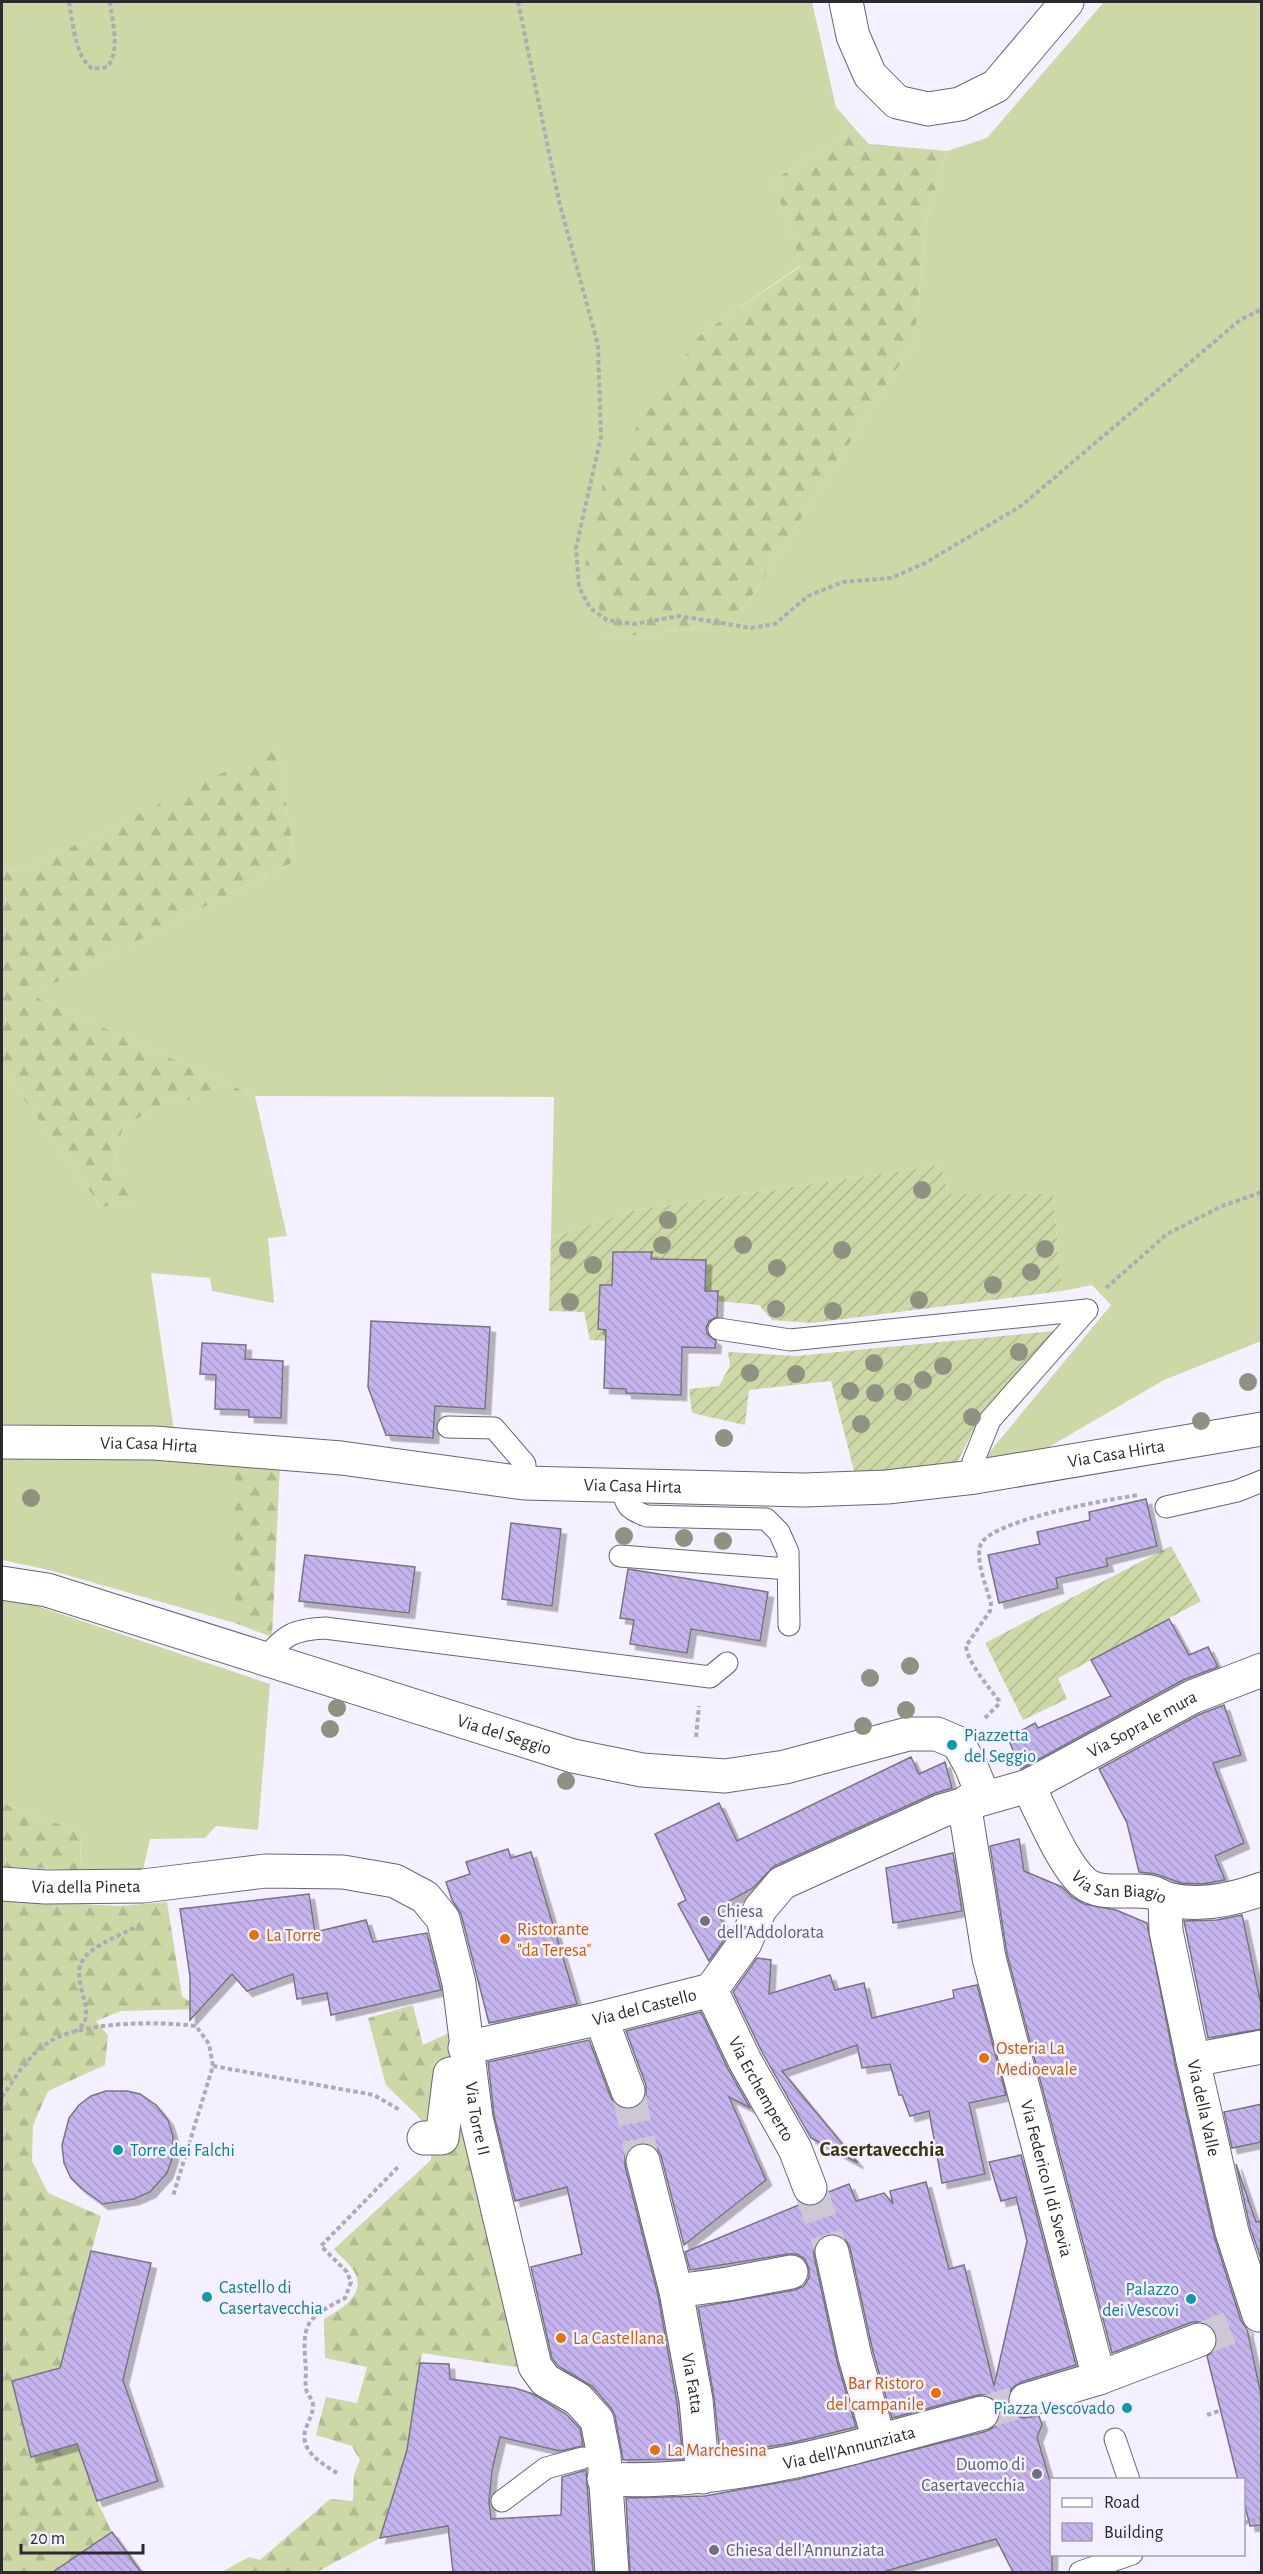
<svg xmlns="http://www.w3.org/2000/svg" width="1263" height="2574" font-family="'Alegreya Sans',sans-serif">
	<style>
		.grass { fill: #ccd8a6 }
		.forest { fill: url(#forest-firs) }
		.garden { fill: url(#garden-furrows) }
		.building { fill: url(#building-back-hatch); stroke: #777481; stroke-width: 1.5; filter: url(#shadow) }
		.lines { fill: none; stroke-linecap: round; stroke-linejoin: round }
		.street-tunnel { stroke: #ccc8d5; stroke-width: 33; stroke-dasharray: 33 16; stroke-linecap: butt }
		.lane-casing { stroke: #696572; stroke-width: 23 }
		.street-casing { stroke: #696572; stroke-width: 35 }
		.secondary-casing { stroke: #696572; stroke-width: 35 }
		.path { stroke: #aeabb7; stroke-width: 4; stroke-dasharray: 4.5 3; stroke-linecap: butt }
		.lane { stroke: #fff; stroke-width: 21 }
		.street { stroke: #fff; stroke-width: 33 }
		.secondary { stroke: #fff; stroke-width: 33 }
		.tree { fill: #8f9280 }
		.culture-dot { fill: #0f9aa8; stroke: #f4f0ff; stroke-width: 2 }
		.worship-dot { fill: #6b7280; stroke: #f4f0ff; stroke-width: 2 }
		.food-dot { fill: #e8710a; stroke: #f4f0ff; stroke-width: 2 }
		.labels { text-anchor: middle; stroke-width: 5; stroke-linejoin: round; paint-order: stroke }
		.street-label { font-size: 18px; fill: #2c2a2f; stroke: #f4f0ff }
		.culture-label { font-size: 18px; fill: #0d838f; stroke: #f4f0ff; text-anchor: start }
		.worship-label { font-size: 18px; fill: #5b616d; stroke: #f4f0ff; text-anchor: start }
		.food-label { font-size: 18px; fill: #c56008; stroke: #f4f0ff; text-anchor: start }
		.quarter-label { font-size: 21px; font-weight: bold; fill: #3d350a; stroke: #f4f0ff }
	</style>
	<defs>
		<pattern id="forest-firs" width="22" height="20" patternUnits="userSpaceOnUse" patternTransform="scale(1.5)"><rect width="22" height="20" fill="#ccd8a6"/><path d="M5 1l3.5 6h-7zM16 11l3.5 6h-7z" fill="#afba8f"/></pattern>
		<pattern id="garden-furrows" width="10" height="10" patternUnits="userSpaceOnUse" patternTransform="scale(1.5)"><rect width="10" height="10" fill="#ccd8a6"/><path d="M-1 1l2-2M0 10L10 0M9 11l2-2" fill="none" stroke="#afba8f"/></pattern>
		<pattern id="building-back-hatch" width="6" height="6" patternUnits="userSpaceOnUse" patternTransform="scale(1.5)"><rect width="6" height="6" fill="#c5b3ed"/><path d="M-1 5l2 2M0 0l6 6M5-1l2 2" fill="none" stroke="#a99acc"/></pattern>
		<filter id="shadow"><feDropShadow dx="5.5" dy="5.5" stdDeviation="0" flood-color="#0004"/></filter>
	</defs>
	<rect width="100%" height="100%" fill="#f4f0ff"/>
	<g class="grass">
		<polygon points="2,2 812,2 836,107 856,130 773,180 801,265 700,335 585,566 608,638 734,624 914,342 927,218 947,151 987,138 1104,2 1261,2 1261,1341 1164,1380 1021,1463 985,1467 988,1454 1111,1305 1092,1285 1062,1291 1053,1195 949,1194 941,1165 635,1210 551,1238 554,1097 255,1096 287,1236 268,1238 274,1303 212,1291 210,1278 151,1273 174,1431 2,1424 2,1069 102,1208 131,1200 115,1160 123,1127 167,1101 253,1095 30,995 295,861 277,747 24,870 2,871"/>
		<polygon points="2,1456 172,1459 235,1463 235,1623 49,1570 2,1560"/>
		<polygon points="2,1600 28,1603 270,1684 258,1830 216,1826 205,1838 150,1839 143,1870 80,1870 81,1832 2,1803"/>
	</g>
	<g class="forest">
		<polygon points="856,130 869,144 947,151 927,218 914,342 734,624 608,638 585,566 605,474 700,335 801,266 773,180"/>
		<polygon points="277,746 295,861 31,995 255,1096 167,1101 123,1127 115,1160 132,1200 102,1208 2,1069 2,871 24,870"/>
		<polygon points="235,1463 280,1464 272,1637 235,1623"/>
		<polygon points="2,1803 81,1832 80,1870 2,1867"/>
		<polygon points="2,1900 119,1906 167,1902 182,1996 200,2009 121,2011 96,2021 108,2035 105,2065 48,2091 33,2125 32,2161 48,2193 101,2216 60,2368 12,2382 31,2457 77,2444 97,2501 112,2532 71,2560 78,2572 2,2572"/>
		<path d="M413 2005 423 2045 449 2033 522 2368 422 2353 407 2450 380 2538 317 2572H222L249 2557 260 2560 330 2499 353 2501 354 2475 360 2460 352 2446 316 2435 326 2397 357 2403 367 2367 325 2358 324 2319C341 2309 367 2295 354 2271 349 2263 340 2256 334 2249L431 2160V2129L386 2085 368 2018Z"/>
	</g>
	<g class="garden">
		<polygon points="941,1165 949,1194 1053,1194 1062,1291 812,1323 772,1320 759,1305 717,1301 717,1291 705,1291 705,1260 651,1259 651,1253 614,1252 612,1285 600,1285 598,1329 606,1330 606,1341 590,1340 584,1312 549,1311 551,1238 635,1210"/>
		<polygon points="1054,1331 971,1435 954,1469 855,1475 831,1381 749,1390 745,1425 692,1413 689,1389 719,1386 730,1366 728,1352 796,1356"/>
		<polygon points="1171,1546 1201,1601 1058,1678 1067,1699 1023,1720 985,1643"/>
	</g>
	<g class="building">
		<polygon points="613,1252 652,1252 651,1259 706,1260 705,1291 718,1291 717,1317 709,1321 706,1328 707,1334 716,1341 715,1348 682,1347 681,1395 626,1393 626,1389 604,1388 606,1330 598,1329 600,1285 612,1285"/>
		<polygon points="371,1321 490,1327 485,1409 435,1406 433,1438 386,1435 368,1387"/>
		<polygon points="202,1343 246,1345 245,1359 283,1361 281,1418 249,1417 249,1410 215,1409 216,1375 200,1374"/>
		<polygon points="1146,1499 1157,1546 1106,1559 1108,1566 1056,1578 1058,1588 999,1603 988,1555 1040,1544 1037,1532 1090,1520 1089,1512"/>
		<polygon points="511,1523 561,1529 552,1606 502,1599"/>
		<polygon points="305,1555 415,1567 409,1613 299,1601"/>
		<polygon points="628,1569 768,1592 760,1641 691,1629 687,1653 630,1644 634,1620 620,1618"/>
		<polygon points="1169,1619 1189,1655 1208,1647 1218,1667 1183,1680 1021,1769 1008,1738 1035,1723 1038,1728 1111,1696 1091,1660"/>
		<polygon points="1224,1705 1241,1755 1213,1763 1244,1843 1215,1856 1225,1880 1202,1884 1181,1883 1156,1874 1139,1872 1127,1823 1099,1769 1200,1714"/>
		<polygon points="911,1757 919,1774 945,1762 952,1788 933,1794 774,1866 753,1888 715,1909 729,1933 709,1961 678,1904 686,1900 655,1834 719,1803 737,1841"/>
		<polygon points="1019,1839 1024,1871 1062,1887 1072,1897 1084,1904 1116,1910 1147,1923 1175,2064 1214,2236 1241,2321 1247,2329 1262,2399 1262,2525 1250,2526 1244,2502 1244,2480 1238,2480 1207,2356 1214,2351 1218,2342 1217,2334 1211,2326 1203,2322 1192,2322 1112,2353 1007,1954 990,1846"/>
		<polygon points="508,1849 511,1858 531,1852 577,2004 489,2023 461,1914 452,1900 446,1882 470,1874 466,1862"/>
		<polygon points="953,1853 962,1911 893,1923 886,1868"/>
		<polygon points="309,1894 315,1932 366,1920 373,1942 427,1933 441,1990 331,2015 327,1993 297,1999 293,1974 247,1991 232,1974 190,2020 190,1976 180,1909"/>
		<polygon points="1242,1915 1262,2009 1262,2029 1208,2038 1184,1921 1217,1920"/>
		<polygon points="757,1958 771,1960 769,1994 830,1975 835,1990 864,1983 872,2018 954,1998 953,1990 977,1985 1006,2095 969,2103 985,2174 942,2183 929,2111 910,2116 902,2095 899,2095 890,2064 862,2068 857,2045 782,2071 858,2163 811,2138 762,2052 733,1992"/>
		<polygon points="701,2012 728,2069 750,2108 729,2097 766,2180 684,2245 661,2156 657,2148 649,2143 639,2143 630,2147 625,2155 625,2166 658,2295 677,2403 683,2459 623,2460 615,2416 611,2408 592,2386 558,2366 552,2358 531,2267 582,2254 567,2187 515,2201 494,2115 488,2062 589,2040 611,2098 617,2106 625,2110 634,2109 643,2102 646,2095 646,2085 626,2031"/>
		<polygon points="106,2091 127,2091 140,2094 156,2105 168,2120 173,2136 173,2156 167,2173 150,2192 134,2199 103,2204 81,2188 71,2178 64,2163 62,2145 69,2118 79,2105 91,2096"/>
		<polygon points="1262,2104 1262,2142 1232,2148 1224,2112"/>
		<polygon points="1021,2155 1076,2365 1021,2382 1012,2388 1008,2396 1008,2406 1014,2414 1022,2418 1039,2416 1042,2425 1037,2437 1052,2488 1052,2572 1013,2572 996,2539 883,2572 630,2572 626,2498 705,2496 799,2479 987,2431 996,2426 1000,2417 1000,2408 996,2400 987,2395 978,2395 892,2418 873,2352 850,2248 845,2239 837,2234 829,2234 819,2239 814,2247 814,2256 837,2361 856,2427 791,2443 720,2455 714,2397 698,2307 795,2290 804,2286 809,2278 809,2269 805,2259 797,2254 788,2254 690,2270 685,2252 801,2204 808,2207 817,2205 824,2200 828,2192 849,2184 856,2201 884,2193 893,2204 890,2191 926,2182 949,2269 964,2265 994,2386 1027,2241 1016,2197 1001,2201 989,2162"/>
		<polygon points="1236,2164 1256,2222 1262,2221 1262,2262 1250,2227"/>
		<polygon points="91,2251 151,2263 123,2380 158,2481 97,2501 77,2444 31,2457 12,2381 60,2368"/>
		<polygon points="420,2363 449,2364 450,2379 515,2388 533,2394 566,2414 580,2429 583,2446 560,2451 500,2437 492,2470 489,2502 491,2519 561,2515 562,2477 586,2470 593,2572 453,2572 448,2526 380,2538 407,2450"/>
		<polygon points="112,2532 141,2572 53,2572"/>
	</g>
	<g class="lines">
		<g class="street-tunnel">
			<polyline points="628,2091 643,2161"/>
			<polyline points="810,2188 832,2252"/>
			<polyline points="1199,2340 1249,2320"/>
			<polyline points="982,2413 1026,2400"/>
		</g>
		<g class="lane-casing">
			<g id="lane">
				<polyline points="719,1329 790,1340 1087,1310"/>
				<polyline points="448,1427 494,1428 525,1464 524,1483"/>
				<polyline points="975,1477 973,1462 990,1420 1087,1310"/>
				<path d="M622 1486C626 1506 627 1509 647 1516L766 1519 779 1532 788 1552 789 1625"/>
				<polyline points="1166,1507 1237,1491 1262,1481"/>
				<polyline points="620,1556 788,1569"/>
				<path d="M265 1658C286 1634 293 1630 325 1628L710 1677 727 1663"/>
				<polyline points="1115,2439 1129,2480"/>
				<polyline points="502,2501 546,2468 583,2458"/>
				<polyline points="1080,2572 1132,2554"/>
			</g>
		</g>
		<g class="street-casing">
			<g id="street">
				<path id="s1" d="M2 1442 154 1443 341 1458 524 1483 804 1490 887 1487 975 1477 1262 1429"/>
				<path id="s2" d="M2 1583 47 1590 573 1756 642 1770 725 1776 785 1767 908 1734H937L958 1743 971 1766 984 1798"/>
				<path id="s3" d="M1028 1786C1043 1814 1061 1861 1083 1882 1100 1897 1130 1888 1150 1892 1156 1893 1161 1897 1167 1899 1198 1907 1232 1900 1262 1889"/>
				<path id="s4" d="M968 1801 966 1815 989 1958 1099 2378"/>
				<path id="s5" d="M2 1884 45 1887 143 1886 265 1871 343 1872 395 1881 425 1897 443 1919 459 1983 476 2118 535 2366 545 2380 578 2399 597 2420 604 2456 612 2572"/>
				<path id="s6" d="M1165 1899 1166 1931 1193 2060 1232 2232 1259 2315"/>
				<path id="s7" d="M711 1990 745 2061 795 2149 810 2188"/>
				<polyline points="601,2018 628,2091"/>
				<path id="s8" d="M465 2048 601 2018 711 1990 745 1943 760 1909 782 1883 941 1811 1028 1786 1192 1697 1262 1670"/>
				<polyline points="1193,2060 1262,2047"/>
				<polyline points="424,2138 442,2138 450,2074 468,2071"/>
				<path id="s9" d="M643 2161 676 2291 696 2400 703 2477"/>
				<polyline points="832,2252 855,2357 879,2440"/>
				<polyline points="676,2291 728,2284 791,2272"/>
				<polyline points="1026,2400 1099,2378 1199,2340"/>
				<path id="s10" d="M604 2479C734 2486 858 2446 982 2413"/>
			</g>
		</g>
		<g class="secondary-casing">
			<polyline id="secondary" points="846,2 853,36 870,75 897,102 928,109 960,104 996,86 1067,2"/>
		</g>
		<g class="path">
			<path d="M69 2C73 22 75 58 93 69L107 67C121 51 112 21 110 2"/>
			<polyline points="518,2 559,201 598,345 601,437 576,548 579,587 590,608 607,620 634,624 679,616 751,628 775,624 808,596 843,582 891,578 925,563 1021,506 1240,320 1262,309"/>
			<polyline points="1106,1288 1167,1234 1222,1206 1262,1192"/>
			<path d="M985 1718 999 1704V1701C989 1687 967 1662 966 1646L990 1611 991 1603C987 1589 973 1554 982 1542 999 1519 1109 1499 1139 1495"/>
			<polyline points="696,1737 699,1706"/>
			<path d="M74 2032C77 2030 82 2026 84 2023 94 2002 64 1973 90 1952 104 1941 124 1933 140 1925"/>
			<polyline points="213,2066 374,2095 400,2110"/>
			<path d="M2 2097C15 2078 27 2057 46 2044 78 2021 157 2021 196 2026L209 2044 213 2066 173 2196"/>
			<polyline points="1207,2415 1219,2411"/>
			<path d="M337 2473C321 2463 298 2450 306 2428 309 2420 313 2414 313 2405 313 2399 307 2395 306 2389 305 2383 306 2376 306 2370 302 2324 304 2319 345 2298L351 2282 347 2272 321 2246 400 2165"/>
			<polyline points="1244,2523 1262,2518"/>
		</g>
		<use href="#lane" class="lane"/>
		<use href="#street" class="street"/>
		<use href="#secondary" class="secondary"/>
	</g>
	<g class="tree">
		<circle cx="922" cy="1190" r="9"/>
		<circle cx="668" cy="1220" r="9"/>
		<circle cx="662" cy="1245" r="9"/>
		<circle cx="743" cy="1245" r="9"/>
		<circle cx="1045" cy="1249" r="9"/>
		<circle cx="568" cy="1250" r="9"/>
		<circle cx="842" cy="1250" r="9"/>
		<circle cx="593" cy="1265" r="9"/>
		<circle cx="777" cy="1268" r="9"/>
		<circle cx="1031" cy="1272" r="9"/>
		<circle cx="993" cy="1285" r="9"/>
		<circle cx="919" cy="1300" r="9"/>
		<circle cx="570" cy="1302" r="9"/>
		<circle cx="776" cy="1309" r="9"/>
		<circle cx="833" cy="1311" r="9"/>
		<circle cx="1019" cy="1352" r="9"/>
		<circle cx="874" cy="1363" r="9"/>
		<circle cx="943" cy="1366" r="9"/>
		<circle cx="750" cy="1373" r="9"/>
		<circle cx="796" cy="1374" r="9"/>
		<circle cx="923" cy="1380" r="9"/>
		<circle cx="1248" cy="1382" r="9"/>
		<circle cx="850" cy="1391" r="9"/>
		<circle cx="903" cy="1392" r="9"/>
		<circle cx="875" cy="1393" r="9"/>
		<circle cx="972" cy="1417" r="9"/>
		<circle cx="1201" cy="1421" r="9"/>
		<circle cx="861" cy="1424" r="9"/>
		<circle cx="724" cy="1438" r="9"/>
		<circle cx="31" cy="1498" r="9"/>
		<circle cx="624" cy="1536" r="9"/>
		<circle cx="684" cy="1538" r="9"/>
		<circle cx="723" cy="1541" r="9"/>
		<circle cx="910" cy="1666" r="9"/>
		<circle cx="870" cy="1678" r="9"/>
		<circle cx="337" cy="1708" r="9"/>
		<circle cx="906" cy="1710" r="9"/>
		<circle cx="863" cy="1726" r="9"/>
		<circle cx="330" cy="1729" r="9"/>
		<circle cx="566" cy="1781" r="9"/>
	</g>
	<g class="culture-dot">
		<circle cx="952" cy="1745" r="6"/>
		<circle cx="118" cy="2150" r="6"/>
		<circle cx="207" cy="2297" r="6"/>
		<circle cx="1191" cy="2299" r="6"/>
		<circle cx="1127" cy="2408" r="6"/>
	</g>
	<g class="worship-dot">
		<circle cx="705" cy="1921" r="6"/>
		<circle cx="1037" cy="2474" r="6"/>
		<circle cx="714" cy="2550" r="6"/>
	</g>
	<g class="food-dot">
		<circle cx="254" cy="1935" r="6"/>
		<circle cx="505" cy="1939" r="6"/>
		<circle cx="984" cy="2058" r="6"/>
		<circle cx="561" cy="2338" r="6"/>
		<circle cx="936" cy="2393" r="6"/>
		<circle cx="655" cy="2450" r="6"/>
	</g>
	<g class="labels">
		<g class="street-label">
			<text dy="6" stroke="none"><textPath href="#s1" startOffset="147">Via Casa Hirta</textPath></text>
			<text dy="6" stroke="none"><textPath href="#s1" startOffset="1119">Via Casa Hirta</textPath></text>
			<text dy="6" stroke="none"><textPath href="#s1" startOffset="633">Via Casa Hirta</textPath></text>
			<text dy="6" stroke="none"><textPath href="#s8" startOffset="777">Via Sopra le mura</textPath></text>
			<text dy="6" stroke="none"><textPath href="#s2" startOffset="525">Via del Seggio</textPath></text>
			<text dy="6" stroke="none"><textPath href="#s3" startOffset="148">Via San Biagio</textPath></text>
			<text dy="6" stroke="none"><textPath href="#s5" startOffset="84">Via della Pineta</textPath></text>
			<text dy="6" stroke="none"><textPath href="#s8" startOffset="184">Via del Castello</textPath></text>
			<text dy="6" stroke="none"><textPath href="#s7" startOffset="111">Via Erchemperto</textPath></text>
			<text dy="6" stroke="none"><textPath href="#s6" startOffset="213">Via della Valle</textPath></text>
			<text dy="6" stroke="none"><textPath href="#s5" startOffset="660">Via Torre II</textPath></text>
			<text dy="6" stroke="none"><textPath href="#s4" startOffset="387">Via Federico II di Svevia</textPath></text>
			<text dy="6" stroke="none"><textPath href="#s9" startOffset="228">Via Fatta</textPath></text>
			<text dy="6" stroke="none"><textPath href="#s10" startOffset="248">Via dell'Annunziata</textPath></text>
		</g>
		<g class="culture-label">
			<text x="964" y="1741">Piazzetta<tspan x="964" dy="21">del Seggio</tspan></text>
			<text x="130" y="2156">Torre dei Falchi</text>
			<text x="219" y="2293">Castello di<tspan x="219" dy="21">Casertavecchia</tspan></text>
			<text x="1179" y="2295" text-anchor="end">Palazzo<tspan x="1179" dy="21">dei Vescovi</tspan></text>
			<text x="1115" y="2414" text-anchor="end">Piazza Vescovado</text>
		</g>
		<g class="worship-label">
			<text x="717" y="1917">Chiesa<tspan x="717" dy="21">dell'Addolorata</tspan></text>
			<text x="1025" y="2470" text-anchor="end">Duomo di<tspan x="1025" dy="21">Casertavecchia</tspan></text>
			<text x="726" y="2556">Chiesa dell'Annunziata</text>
		</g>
		<g class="food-label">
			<text x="517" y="1935">Ristorante<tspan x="517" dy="21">"da Teresa"</tspan></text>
			<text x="266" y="1941">La Torre</text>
			<text x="996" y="2054">Osteria La<tspan x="996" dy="21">Medioevale</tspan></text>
			<text x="573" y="2344">La Castellana</text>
			<text x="924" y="2389" text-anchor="end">Bar Ristoro<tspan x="924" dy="21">del campanile</tspan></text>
			<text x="667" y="2456">La Marchesina</text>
		</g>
		<g class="quarter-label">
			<text x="882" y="2156">Casertavecchia</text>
		</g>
	</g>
	<rect width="1263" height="2574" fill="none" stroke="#2c2a2f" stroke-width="6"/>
	<rect x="1050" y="2478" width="195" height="78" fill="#f4f0ff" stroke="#a4a1ac" stroke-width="1.5"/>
	<rect x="1062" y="2498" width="30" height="9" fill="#ffffff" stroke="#a4a1ac" stroke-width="1.5"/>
	<text x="1104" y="2508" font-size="18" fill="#2c2a2f">Road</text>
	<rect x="1062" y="2523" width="30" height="18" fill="url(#building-back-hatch)" stroke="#a4a1ac" stroke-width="1.5"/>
	<text x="1104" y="2538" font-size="18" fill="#2c2a2f">Building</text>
	<path d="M21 2544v9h122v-9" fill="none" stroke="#2c2a2f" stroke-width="3"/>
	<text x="30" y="2544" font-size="18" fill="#2c2a2f" stroke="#f4f0ff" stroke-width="4.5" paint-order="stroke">20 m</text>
</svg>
